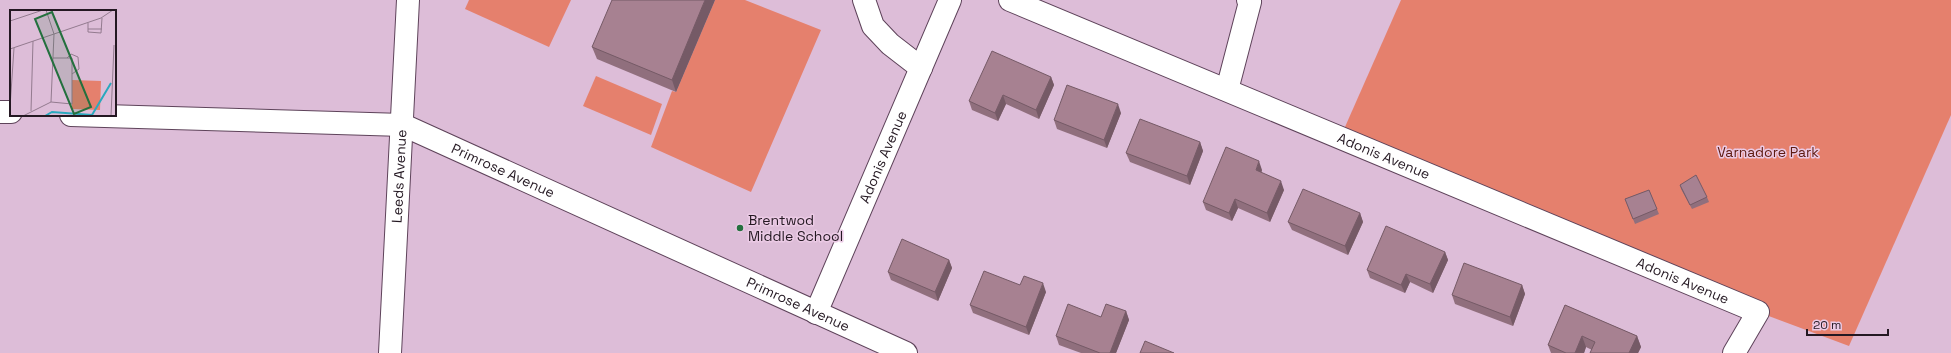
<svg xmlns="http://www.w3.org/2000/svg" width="1951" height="353" font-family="'Space Grotesk',sans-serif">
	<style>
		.green { fill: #e5806d }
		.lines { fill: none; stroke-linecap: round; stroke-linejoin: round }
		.minor-casing { stroke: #5e435a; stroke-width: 24 }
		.minor { stroke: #fff; stroke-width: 22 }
		.wall { fill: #906f7d }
		.shaded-wall { fill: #755a66 }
		.building { fill: #a78191; stroke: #755a66 }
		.poi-dot { fill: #24703e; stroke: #ebcae5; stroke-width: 1.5 }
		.labels { text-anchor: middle; stroke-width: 3; stroke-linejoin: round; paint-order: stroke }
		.park-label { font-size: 14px; fill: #5d1a10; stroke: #ebcae5 }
		.street-label { font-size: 14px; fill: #241822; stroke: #ebcae5 }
		.poi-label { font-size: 14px; fill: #241822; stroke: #ebcae5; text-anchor: start }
		.inset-river { fill: none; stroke: #29a9be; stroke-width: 2 }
		.inset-road { fill: none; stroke: #937b8f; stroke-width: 1 }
		.view { fill: #24703e; fill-opacity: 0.15; stroke: #24703e; stroke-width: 2 }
		.inset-edge { fill: none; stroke: #241822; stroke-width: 2 }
	</style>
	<rect width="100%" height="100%" fill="#ddbdd8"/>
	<g class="green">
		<polygon points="469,0 571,0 549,47 465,9"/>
		<polygon points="715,0 745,0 821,30 751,192 651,147 672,91 676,92"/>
		<polygon points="1401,0 1951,0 1951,115 1849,346 1758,312 1341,136"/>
		<polygon points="596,76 662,104 651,135 583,106"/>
	</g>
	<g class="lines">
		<g class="minor-casing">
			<g id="minor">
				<polyline points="864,0 873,26 890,44 921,68"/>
				<path id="s1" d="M1010 0 1758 312 1734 353"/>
				<polyline points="1227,90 1250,2 1248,0"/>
				<polyline points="0,112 11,112"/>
				<path id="s2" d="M71 115 403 125 906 353"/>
				<path id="s3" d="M816 313 950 0"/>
				<path id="s4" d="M390 353 408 0"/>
			</g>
		</g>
		<use href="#minor" class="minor"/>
	</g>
	<g class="wall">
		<polygon points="715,0 676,92 597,59 592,47"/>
		<polygon points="1051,77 1054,85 1039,119 1006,104 998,121 972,110 969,101"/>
		<polygon points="1121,113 1107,148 1057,129 1054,120"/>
		<polygon points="1200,142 1203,151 1190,185 1130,162 1126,153"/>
		<polygon points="1262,170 1261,173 1284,190 1270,222 1238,208 1232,221 1206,210 1203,202"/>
		<polygon points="1680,185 1707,197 1709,202 1692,209 1681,189"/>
		<polygon points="1649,190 1659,214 1635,224 1625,199"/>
		<polygon points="1360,213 1363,222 1348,255 1292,230 1288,222"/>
		<polygon points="1445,252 1448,260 1433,293 1410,282 1405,293 1370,278 1367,270"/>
		<polygon points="949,260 952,268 938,301 891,280 888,272"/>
		<polygon points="1020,285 1046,292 1029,335 973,313 970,305"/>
		<polygon points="1522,285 1525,294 1513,326 1455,304 1452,295"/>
		<polygon points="1565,305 1637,336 1641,347 1638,353 1590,353 1592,350 1586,347 1584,353 1551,353 1548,345"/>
		<polygon points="1126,311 1129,320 1116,353 1081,353 1059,345 1056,336 1101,317"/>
	</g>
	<g class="shaded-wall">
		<polygon points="705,0 715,0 676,92 672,80"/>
		<polygon points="1051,77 1054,85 1039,119 1036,110"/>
		<polygon points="1003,95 1006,104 998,121 995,113"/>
		<polygon points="1118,104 1121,113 1107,148 1104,140"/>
		<polygon points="1200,142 1203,151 1190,185 1187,176"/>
		<polygon points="1259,161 1262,170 1259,179 1256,170"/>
		<polygon points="1281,181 1284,190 1270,222 1267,213"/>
		<polygon points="1235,199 1238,208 1232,221 1229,213"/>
		<polygon points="1360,213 1363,222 1348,255 1345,246"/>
		<polygon points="1445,252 1448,260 1433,293 1430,284"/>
		<polygon points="949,260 952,268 938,301 935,292"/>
		<polygon points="1406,274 1410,282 1405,293 1401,285"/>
		<polygon points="1043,283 1046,292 1029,335 1026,327"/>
		<polygon points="1522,285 1525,294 1513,326 1510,317"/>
		<polygon points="1126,311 1129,320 1116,353 1110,353"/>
		<polygon points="1582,336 1586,347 1584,353 1575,353"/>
		<polygon points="1637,336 1641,347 1638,353 1629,353"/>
	</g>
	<g class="building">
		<polygon points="612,0 705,0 672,80 592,47"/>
		<polygon points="992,51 1051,77 1036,110 1003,95 995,113 969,101"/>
		<polygon points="1067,85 1118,104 1104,140 1054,120"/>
		<polygon points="1140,119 1200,142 1187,176 1126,153"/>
		<polygon points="1226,147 1259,161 1256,170 1281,181 1267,213 1235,199 1229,213 1203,202"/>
		<polygon points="1696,175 1707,197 1690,205 1680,185"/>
		<polygon points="1303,189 1360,213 1345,246 1288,222"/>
		<polygon points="1649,190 1657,209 1633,219 1625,199"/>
		<polygon points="1386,226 1445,252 1430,284 1406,274 1401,285 1367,270"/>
		<polygon points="902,239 949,260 935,292 888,272"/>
		<polygon points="1464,263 1522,285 1510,317 1452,295"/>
		<polygon points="984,271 1020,285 1024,276 1043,283 1026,327 970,305"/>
		<polygon points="1068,304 1101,317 1106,304 1126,311 1110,353 1100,353 1056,336"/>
		<polygon points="1565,305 1637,336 1629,353 1590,353 1595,342 1582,336 1575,353 1566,353 1548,345"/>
		<polygon points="1145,341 1174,353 1140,353"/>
	</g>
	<circle class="poi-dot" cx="740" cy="228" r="4"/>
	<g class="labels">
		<g class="park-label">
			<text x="1768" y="157">Varnadore Park</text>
		</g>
		<g class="street-label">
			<text dy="5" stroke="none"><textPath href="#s1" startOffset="405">Adonis Avenue</textPath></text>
			<text dy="5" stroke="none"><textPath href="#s3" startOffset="170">Adonis Avenue</textPath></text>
			<text dy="5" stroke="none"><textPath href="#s2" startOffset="442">Primrose Avenue</textPath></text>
			<text dy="5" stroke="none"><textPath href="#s4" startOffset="177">Leeds Avenue</textPath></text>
			<text dy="5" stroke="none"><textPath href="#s1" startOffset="729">Adonis Avenue</textPath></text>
			<text dy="5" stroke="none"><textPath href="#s2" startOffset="766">Primrose Avenue</textPath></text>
		</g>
		<g class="poi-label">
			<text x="748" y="225">Brentwod<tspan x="748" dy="16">Middle School</tspan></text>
		</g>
	</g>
	<g transform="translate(10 10)">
		<rect width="106" height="106" fill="#ddbdd8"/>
		<path d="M62 70 91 71 90 100 62 99Z" fill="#e5806d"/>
		<path class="inset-river" d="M35 106 42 102 82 105 101 73"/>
		<path class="inset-road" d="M36 0 44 24 41 92M0 11 33 0M78 13V22L91 23 92 8M78 19H92M0 39 91 8 103 0M57 48 61 44 68 47 69 59 62 64M0 97 4 38M21 101 23 31M13 106 41 92 62 94V48H43M101 106 104 35"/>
		<path class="view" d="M42 2 81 97 64 104 25 9Z"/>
		<rect width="106" height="106" class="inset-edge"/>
	</g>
	<path d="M1807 329v6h81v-6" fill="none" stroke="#241822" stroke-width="2"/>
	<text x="1813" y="329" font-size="12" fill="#241822" stroke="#ebcae5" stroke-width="3" paint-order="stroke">20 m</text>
</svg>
